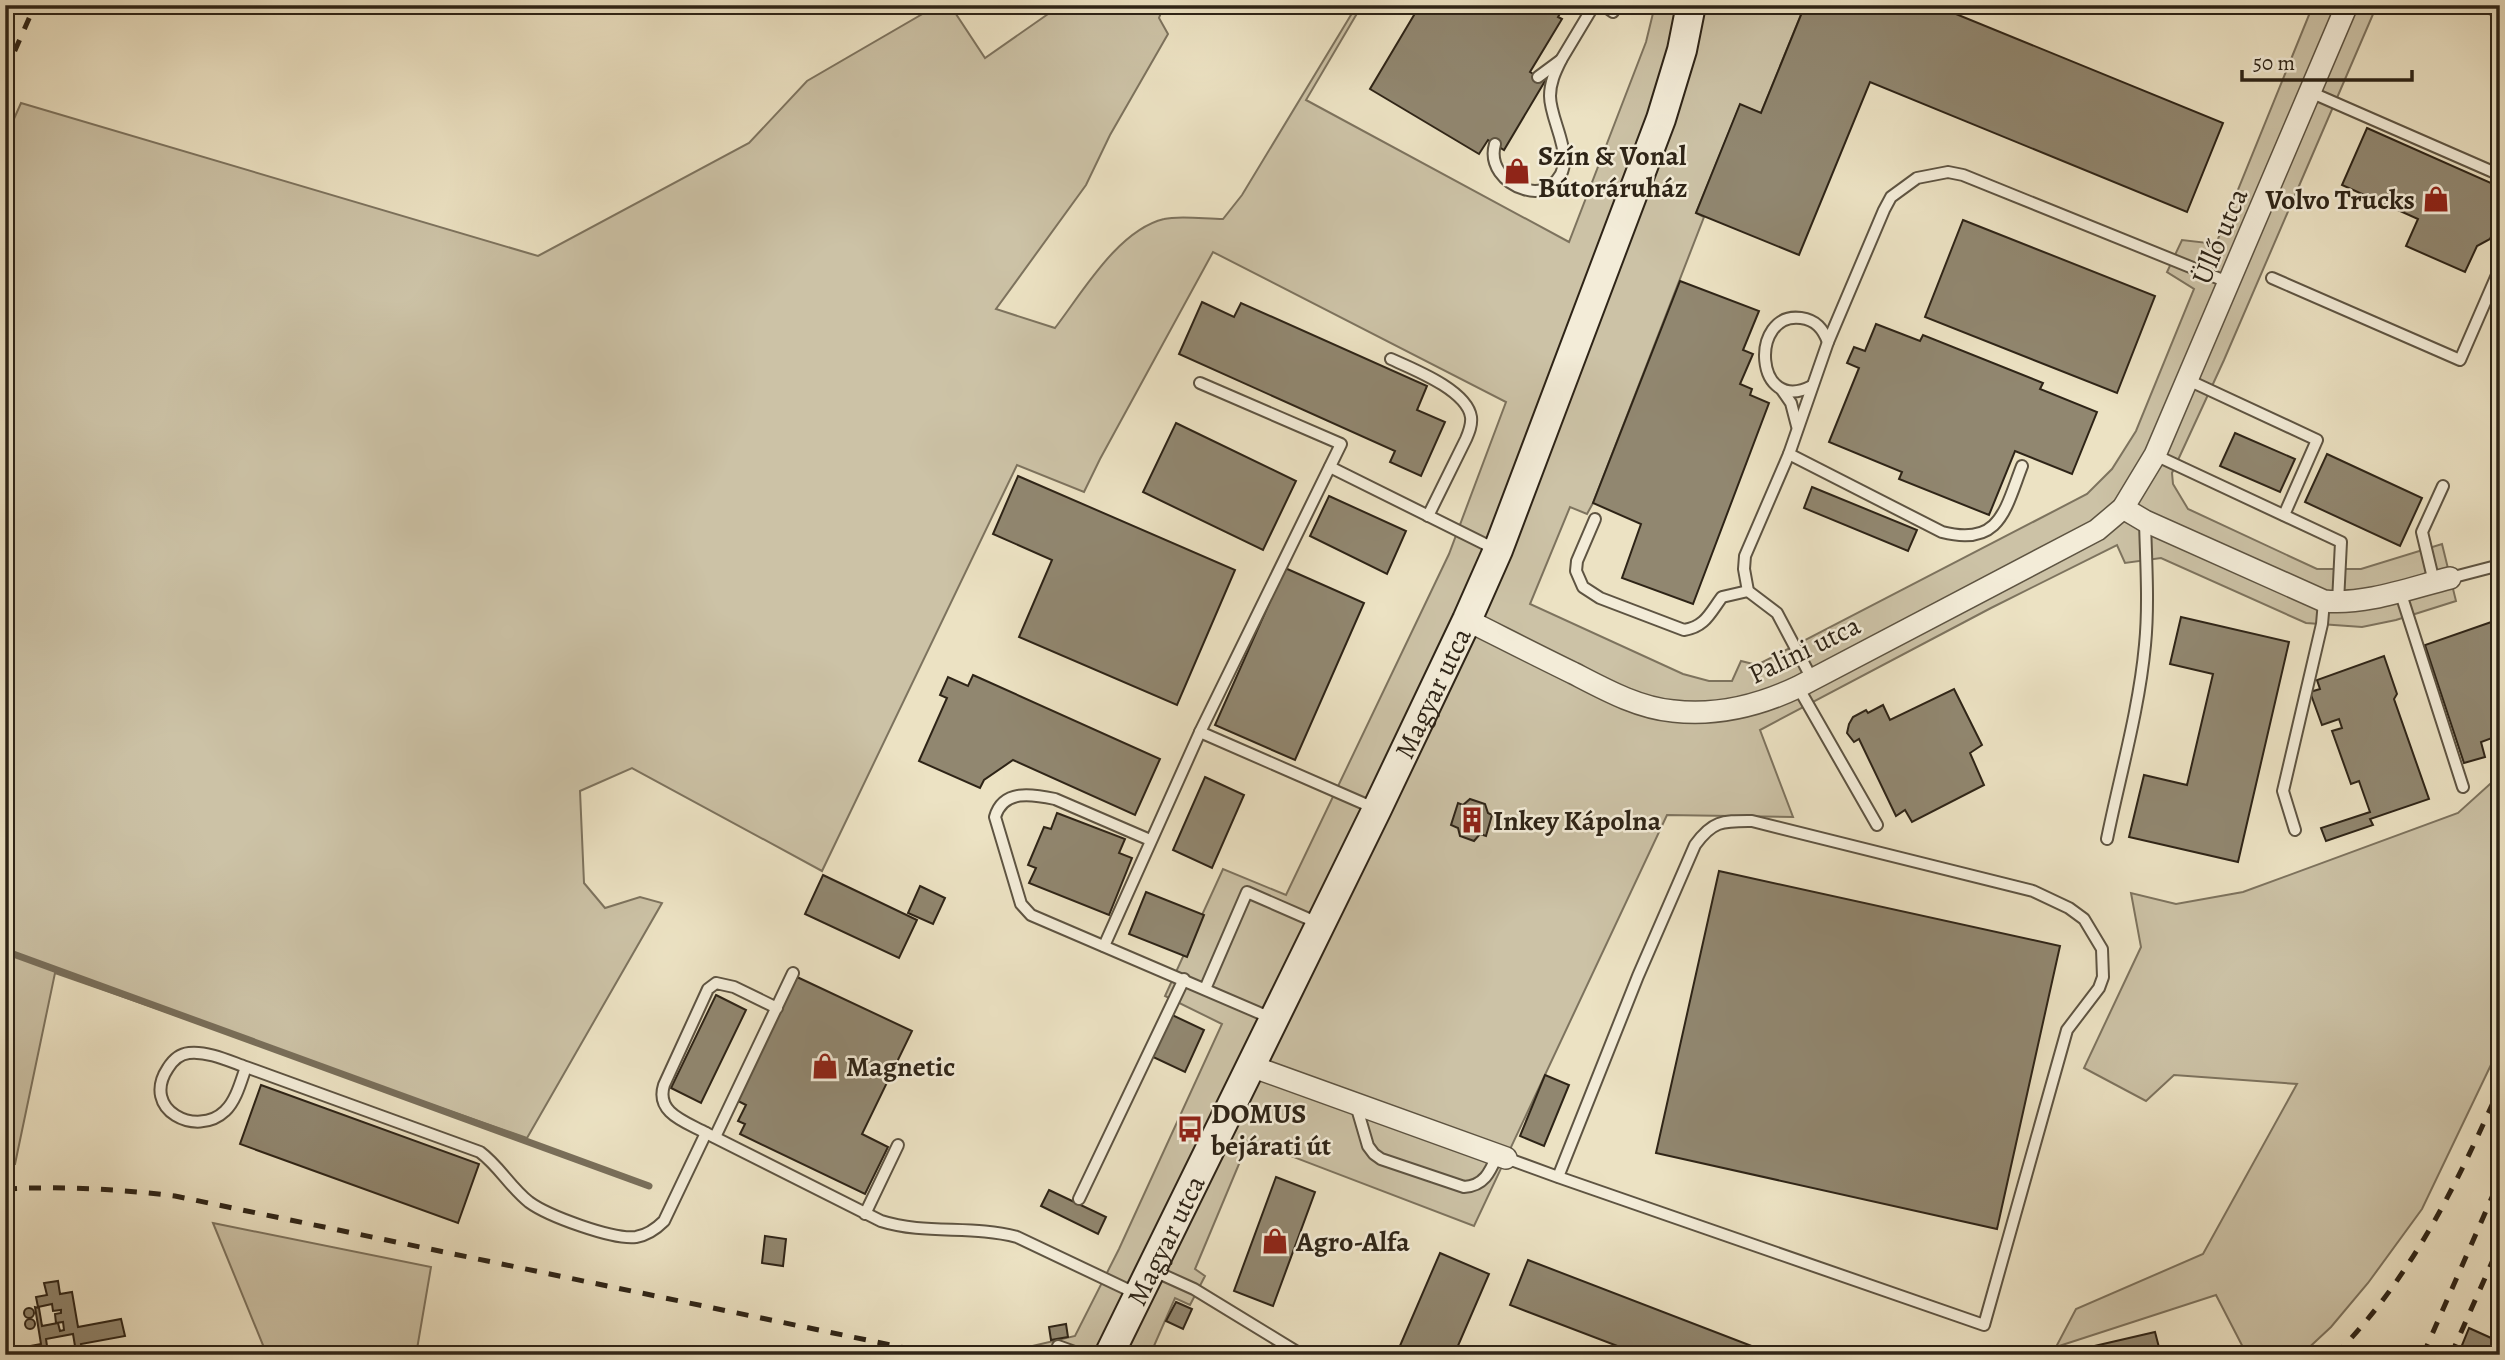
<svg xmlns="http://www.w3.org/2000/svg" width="2505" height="1360" font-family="Alegreya,serif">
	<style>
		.green { fill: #ccc2a6; stroke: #7d735e; stroke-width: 2 }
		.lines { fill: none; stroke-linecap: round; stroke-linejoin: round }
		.stream { stroke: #796f5b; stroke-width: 7 }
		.building { fill: #918770; stroke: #2e2417; stroke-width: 2 }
		.lane-casing { stroke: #5e5442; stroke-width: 14 }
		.street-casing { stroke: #5e5442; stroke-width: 24 }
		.secondary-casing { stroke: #2e2417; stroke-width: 32 }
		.lane { stroke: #f3ecd8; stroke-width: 10 }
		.street { stroke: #f3ecd8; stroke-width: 21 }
		.secondary { stroke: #f3ecd8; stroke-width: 28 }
		.rail { stroke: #2e2417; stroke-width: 5; stroke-dasharray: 12 12; stroke-linecap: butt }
		.labels { text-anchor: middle; stroke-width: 5; stroke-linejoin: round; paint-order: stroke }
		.poi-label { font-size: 28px; font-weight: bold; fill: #2e2417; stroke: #f3ecd8; text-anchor: start }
		.street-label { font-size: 28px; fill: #2e2417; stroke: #f3ecd8 }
	</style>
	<rect width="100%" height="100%" fill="#ece2c3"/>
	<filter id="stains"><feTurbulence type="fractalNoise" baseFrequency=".00286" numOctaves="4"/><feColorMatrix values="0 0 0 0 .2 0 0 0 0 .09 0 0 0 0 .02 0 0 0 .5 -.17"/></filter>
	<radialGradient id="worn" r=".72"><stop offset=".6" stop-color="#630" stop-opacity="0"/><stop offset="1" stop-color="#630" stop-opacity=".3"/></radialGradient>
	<g class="green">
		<path d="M938 5H950L985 58 1061 5H1164L1159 18 1168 34 1110 135 1086 185 996 309 1055 328C1082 293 1118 230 1164 219 1179 215 1206 219 1223 219L1242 195 1357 5H1362L1306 100 1569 242 1646 42 1655 5H1805L1761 113 1740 105 1696 213 1704 217 1593 503 1587 514 1570 507 1530 604 1683 674 1709 681H1732L1741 661 1757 665 2087 494 2112 469 2136 431 2194 289 2167 272 2182 240 2216 244 2313 5H2377L2224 360 2172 473 2173 484 2188 509 2317 569H2361L2442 544 2456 601 2396 620 2362 627 2306 623 2161 558 2125 563 2117 545 1991 608 1760 730 1793 817 1667 815 1474 1226 1249 1140 1195 1269 1205 1276 1190 1305 1175 1298 1150 1355H1051L1024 1348 1075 1336 1119 1249 1222 1024 1165 996 1223 869 1286 895 1449 554 1506 402 1213 252 1100 459 1084 492 1017 465 822 871 632 768 580 791 584 883 605 908 640 897 662 903 527 1138 55 973 15 1164 5 1165V139L21 103 538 256 749 143 807 81Z"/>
		<polygon points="2468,5 2500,5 2500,19"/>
		<polygon points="2500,775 2500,1046 2422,1209 2368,1283 2331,1327 2301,1355 2247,1355 2216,1295 2056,1347 2076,1309 2203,1254 2297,1084 2174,1075 2146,1101 2084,1068 2141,947 2131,893 2176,904 2243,892 2458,813"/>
		<polygon points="213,1223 431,1267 416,1355 267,1355"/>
	</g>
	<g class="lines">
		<polyline class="stream" points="5,951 649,1186"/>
	</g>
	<g class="building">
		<polygon points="1420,5 1565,5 1558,17 1562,19 1530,72 1545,81 1504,150 1488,140 1479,154 1370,89"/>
		<polygon points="1805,5 1934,5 2223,123 2187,212 1870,82 1799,255 1696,213 1740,104 1761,113"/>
		<polygon points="2367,128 2500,187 2497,202 2500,203 2500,217 2490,239 2477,246 2465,272 2406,246 2418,219 2342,185"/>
		<polygon points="1963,220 2155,296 2117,393 1925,317"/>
		<polygon points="1680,281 1759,311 1743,350 1753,354 1740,384 1752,389 1750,395 1769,403 1693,604 1622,578 1641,524 1593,503"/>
		<polygon points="1202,302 1234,317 1241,303 1427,386 1417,410 1445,422 1421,476 1390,462 1395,451 1179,354"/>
		<polygon points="1876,324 1920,341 1923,335 2043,383 2040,389 2097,412 2072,474 2015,451 1989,515 1899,479 1902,472 1829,442 1859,368 1847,363 1854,347 1865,351"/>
		<polygon points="1176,423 1296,481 1263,550 1143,492"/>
		<polygon points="2235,433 2295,459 2280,492 2220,466"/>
		<polygon points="2327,454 2422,498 2400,546 2305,502"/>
		<polygon points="1018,476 1235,570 1177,705 1019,637 1052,560 993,534"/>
		<polygon points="1812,487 1917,530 1908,551 1804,508"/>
		<polygon points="1329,496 1406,531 1387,574 1310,536"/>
		<polygon points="1285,568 1364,603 1295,760 1215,725"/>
		<polygon points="2181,617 2289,642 2238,862 2129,837 2144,775 2187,785 2213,674 2170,664"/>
		<polygon points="2500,619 2500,735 2481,742 2485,757 2464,763 2425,645"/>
		<polygon points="2384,656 2397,694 2394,699 2429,799 2370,819 2373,825 2326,841 2321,828 2370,812 2359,781 2351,784 2332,731 2342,728 2339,719 2322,725 2310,692 2320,689 2317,680"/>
		<polygon points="973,675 1160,759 1135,815 1013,760 984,780 980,788 919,761 947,698 940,695 948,677 968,686"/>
		<polygon points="1954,689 1982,745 1970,753 1984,785 1912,822 1905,810 1896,816 1859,739 1854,742 1847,733 1849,724 1853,717 1866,710 1868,713 1883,705 1890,720"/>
		<polygon points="1205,777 1244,795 1212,868 1173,850"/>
		<polygon points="1470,799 1485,804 1488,813 1492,815 1486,836 1480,834 1474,841 1460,836 1458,828 1451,825 1458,803 1463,805"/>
		<polygon points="1057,813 1125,839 1119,853 1132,858 1109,915 1029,883 1036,868 1028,865 1044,827 1051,829"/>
		<polygon points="1719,871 2060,946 1997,1229 1656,1153"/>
		<polygon points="823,875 917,920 899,958 805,914"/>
		<polygon points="920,886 945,898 933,924 908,913"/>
		<polygon points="1146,892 1204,915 1187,957 1129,934"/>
		<polygon points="797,977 912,1031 862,1134 888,1147 865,1194 740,1134 745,1124 738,1121 746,1105 738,1101"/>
		<polygon points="716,995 746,1010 701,1103 671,1088"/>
		<polygon points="1170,1014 1204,1030 1185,1072 1151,1056"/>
		<polygon points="1545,1075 1569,1085 1544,1146 1520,1136"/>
		<polygon points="261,1085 479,1164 458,1223 240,1144"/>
		<polygon points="1276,1177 1315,1192 1273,1306 1234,1291"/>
		<polygon points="1049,1190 1106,1217 1098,1234 1041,1206"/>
		<polygon points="765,1236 786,1239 783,1266 762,1263"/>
		<polygon points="1440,1253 1489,1274 1454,1355 1396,1355"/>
		<polygon points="1528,1260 1775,1355 1641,1355 1510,1305"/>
		<polygon points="58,1281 60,1294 72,1292 78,1327 121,1319 125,1336 81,1344 83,1355 71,1355 76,1352 73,1334 46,1339 47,1346 30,1349 30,1346 41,1344 35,1307 39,1308 42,1326 58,1323 60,1331 64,1330 63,1322 56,1323 55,1314 61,1313 61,1310 53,1311 52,1304 38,1307 36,1297 47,1295 44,1283"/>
		<polygon points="1176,1302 1192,1309 1183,1329 1166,1321"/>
		<circle cx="29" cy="1313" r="5"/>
		<circle cx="30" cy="1324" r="5"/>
		<polygon points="1066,1324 1068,1337 1051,1340 1049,1327"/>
		<polygon points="2469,1328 2500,1342 2500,1355 2458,1355"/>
		<polygon points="2155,1332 2161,1355 2092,1355 2090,1347"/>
	</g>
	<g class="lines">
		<g class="lane-casing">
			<g id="lane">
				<polyline points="1603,5 1613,12"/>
				<polyline points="1538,77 1561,60 1594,5"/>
				<polyline points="2310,92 2500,175"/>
				<path d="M1495 144C1489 165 1504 183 1524 189 1533 192 1542 192 1550 186 1582 165 1550 124 1550 96 1550 83 1555 72 1561 60"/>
				<polyline points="2272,278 2460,360 2500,268"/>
				<path d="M1391 359C1413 369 1467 390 1471 417 1472 425 1469 432 1466 439L1428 516"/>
				<polyline points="2188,380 2317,440 2284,515"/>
				<path d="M1812 386C1754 416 1749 311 1801 318 1816 320 1823 329 1828 342"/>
				<polyline points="1782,390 1791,403 1797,426"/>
				<path d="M1789 454 1942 532C2000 547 2005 510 2022 466"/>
				<polyline points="2155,455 2341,542 2338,602"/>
				<polyline points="1330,467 1497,550"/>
				<path d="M1595 519 1577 561 1576 571 1583 587 1600 598 1684 630C1705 627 1710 613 1722 597L1748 591"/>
				<polyline points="2450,578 2500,565"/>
				<polyline points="2434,582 2422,532 2443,486"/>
				<polyline points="2400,591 2463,787"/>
				<polyline points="1812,679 1777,613 1748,591 1744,569 1745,556 1789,454 1828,342 1884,210 1891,197 1917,178 1948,172 1963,175 2230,283"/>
				<polyline points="1798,687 1877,825"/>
				<polyline points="1200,732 1374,808"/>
				<polyline points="2295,830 2283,791 2322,624 2324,601"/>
				<path d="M2107 839C2120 775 2139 710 2145 645 2149 604 2146 562 2145 521"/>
				<path d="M1150 840 1055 799C1032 794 1003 789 995 817L1021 904 1031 915 1271 1018"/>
				<polyline points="1104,946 1200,732 1341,444 1200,383"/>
				<polyline points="1205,989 1247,892 1318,923"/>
				<path d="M246 1067C241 1081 236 1101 225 1111 197 1138 140 1110 168 1068 173 1060 179 1054 189 1053 208 1051 229 1061 246 1067L480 1152C499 1166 510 1187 529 1202 548 1216 613 1240 636 1237 648 1235 656 1229 664 1221L706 1133C686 1122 655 1113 664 1085L708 989 716 983 734 987 777 1008"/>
				<path d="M1356 1105 1368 1146 1374 1154 1381 1159 1464 1187C1484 1186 1490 1172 1497 1156"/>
				<path d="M706 1133 881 1221C925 1235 973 1225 1017 1237L1137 1294"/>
				<polyline points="715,1137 793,973"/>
				<path d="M1506 1158 1558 1177 1984 1325 2067 1030 2099 988 2103 977 2102 949 2084 919 2069 908 2033 891 1752 821C1723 821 1713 820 1695 845L1638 976 1558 1177"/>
				<polyline points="1079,1199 1184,979"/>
				<polyline points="865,1214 898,1145"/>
				<polyline points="1152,1270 1194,1289 1302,1355"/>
				<polyline points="1058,1346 1083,1355"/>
			</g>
		</g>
		<g class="street-casing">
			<g id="street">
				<path d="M2123 508 2145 521 2324 601C2366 605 2410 588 2450 578"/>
				<path d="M1467 620C1503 638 1538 656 1573 673 1604 689 1638 708 1673 711 1716 716 1760 705 1798 687L2097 530 2123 508 2155 455 2347 5"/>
				<polyline points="1251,1066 1506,1158"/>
			</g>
		</g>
		<g class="secondary-casing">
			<g id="secondary">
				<path id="s1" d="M1109 1355 1377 809 1467 620 1498 550 1661 119 1682 50 1691 5"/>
			</g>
		</g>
		<use href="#lane" class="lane"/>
		<use href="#street" class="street"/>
		<use href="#secondary" class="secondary"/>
		<g class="rail">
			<polyline points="5,73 35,5"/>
			<path d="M5 1189C62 1186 118 1189 175 1196L939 1355"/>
			<path d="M2335 1355C2411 1279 2457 1184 2500 1087"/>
			<polyline points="2423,1355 2500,1179"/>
			<polyline points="2451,1355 2500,1244"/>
		</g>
	</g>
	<defs>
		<g id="shop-bare" transform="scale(2.1)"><path d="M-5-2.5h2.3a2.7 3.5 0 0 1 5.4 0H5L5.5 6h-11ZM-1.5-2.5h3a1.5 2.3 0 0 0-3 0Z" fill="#8f2418" stroke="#f3ecd8" stroke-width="2.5" paint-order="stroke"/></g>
		<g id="building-bare" transform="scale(2.1)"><path d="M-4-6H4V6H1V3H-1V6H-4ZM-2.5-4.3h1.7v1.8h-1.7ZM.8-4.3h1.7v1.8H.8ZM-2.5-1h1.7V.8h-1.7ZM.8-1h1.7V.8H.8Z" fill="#8f2418" stroke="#f3ecd8" stroke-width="2.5" paint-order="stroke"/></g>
		<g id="bus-bare" transform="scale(2.1)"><path d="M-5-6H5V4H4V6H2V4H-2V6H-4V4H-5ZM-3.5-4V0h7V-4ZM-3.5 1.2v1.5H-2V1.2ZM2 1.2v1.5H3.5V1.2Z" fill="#8f2418" stroke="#f3ecd8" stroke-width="2.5" paint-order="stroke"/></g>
	</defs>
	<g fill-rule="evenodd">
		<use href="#shop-bare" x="1517" y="171"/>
		<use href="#shop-bare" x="2436" y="199"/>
		<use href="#building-bare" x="1472" y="820"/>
		<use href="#shop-bare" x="825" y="1066"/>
		<use href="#bus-bare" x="1190" y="1129"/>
		<use href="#shop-bare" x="1275" y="1241"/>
	</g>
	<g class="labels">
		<g class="poi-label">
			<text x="1538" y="165">Szín &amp; Vonal<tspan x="1538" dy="32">Bútoráruház</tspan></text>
			<text x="2415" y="209" text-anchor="end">Volvo Trucks</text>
			<text x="1493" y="830">Inkey Kápolna</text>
			<text x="846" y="1076">Magnetic</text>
			<text x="1211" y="1123">DOMUS<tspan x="1211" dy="32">bejárati út</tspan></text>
			<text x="1296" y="1251">Agro-Alfa</text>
		</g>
		<g class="street-label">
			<text transform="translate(2219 236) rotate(-67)" y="10">Üllő utca</text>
			<text transform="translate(1804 649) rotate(-26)" y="10">Palini utca</text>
			<text dy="10" stroke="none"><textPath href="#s1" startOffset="737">Magyar utca</textPath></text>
			<text dy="10" stroke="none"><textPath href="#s1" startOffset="128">Magyar utca</textPath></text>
		</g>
	</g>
	<rect width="2505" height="1360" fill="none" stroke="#ece2c3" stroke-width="28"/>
	<rect x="7" y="7" width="2491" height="1346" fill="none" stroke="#2e2417" stroke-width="3.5"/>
	<rect x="14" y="14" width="2477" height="1332" fill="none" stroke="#2e2417" stroke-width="2"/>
	<path d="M2242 70v10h170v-10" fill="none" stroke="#2e2417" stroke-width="3.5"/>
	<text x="2253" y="70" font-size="21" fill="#2e2417" stroke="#f3ecd8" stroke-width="5" paint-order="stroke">50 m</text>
	<rect width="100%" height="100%" filter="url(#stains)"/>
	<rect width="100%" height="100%" fill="url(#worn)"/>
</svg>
